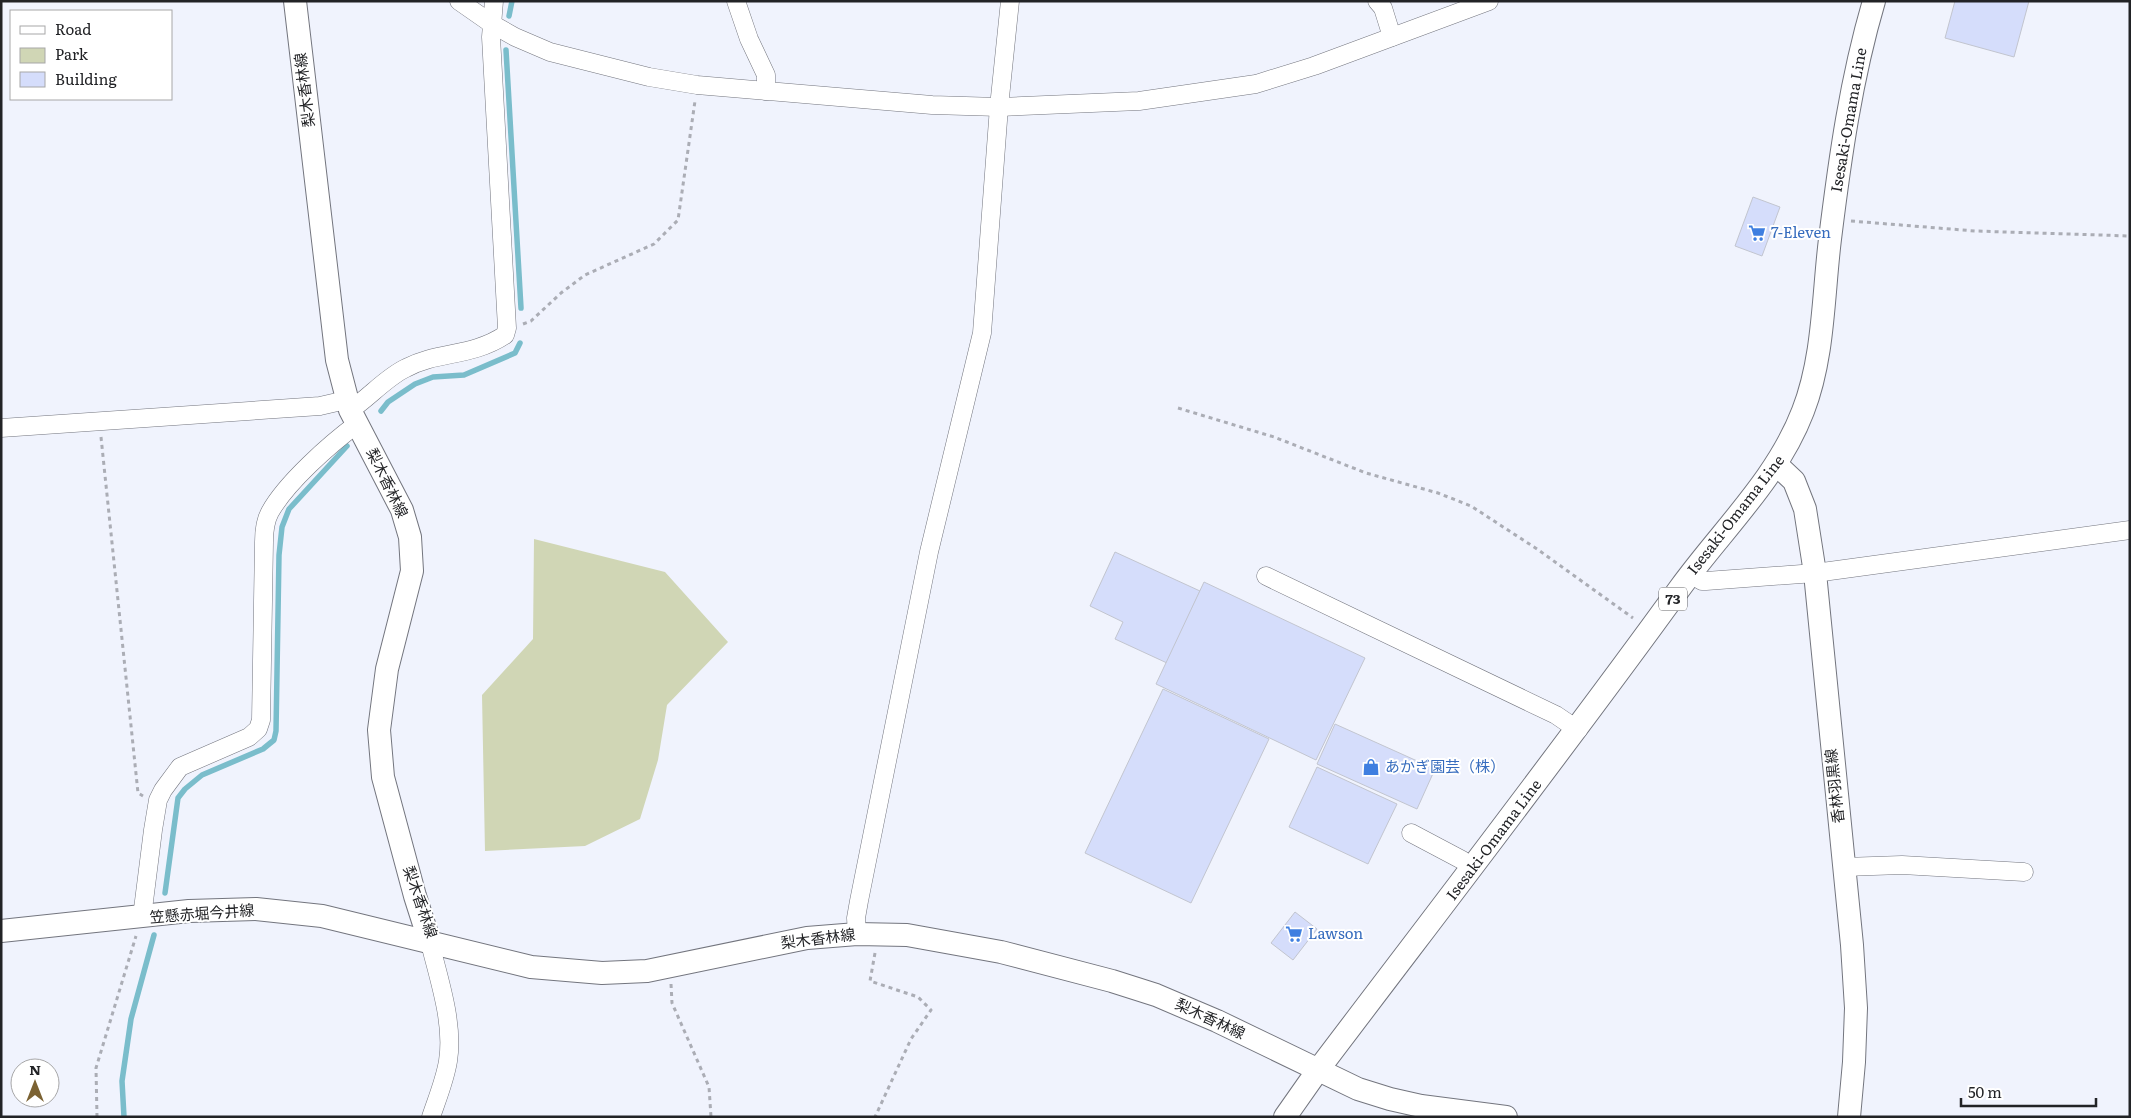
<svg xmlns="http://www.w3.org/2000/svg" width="2131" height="1118" font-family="Literata,'Noto Sans JP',serif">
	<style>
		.green { fill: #d0d6b5 }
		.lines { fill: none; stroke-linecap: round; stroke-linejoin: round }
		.stream { stroke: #7abdcb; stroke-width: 5.5 }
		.building { fill: #d5ddfb; stroke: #c2c5cf }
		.minor-casing { stroke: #73757e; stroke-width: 19 }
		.major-casing { stroke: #73757e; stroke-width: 24 }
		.path { stroke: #abadb5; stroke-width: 3; stroke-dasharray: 4 4; stroke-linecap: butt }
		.minor { stroke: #fff; stroke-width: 18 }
		.major { stroke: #fff; stroke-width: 22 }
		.labels { text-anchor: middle; stroke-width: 4; stroke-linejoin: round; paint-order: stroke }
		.shield { fill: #fff; stroke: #646567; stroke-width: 1 }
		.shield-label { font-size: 14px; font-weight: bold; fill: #222326 }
		.street-label { font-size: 15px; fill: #222326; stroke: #fff }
		.shop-label { font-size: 15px; fill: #366cbe; stroke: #fff; text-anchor: start }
	</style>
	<rect width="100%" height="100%" fill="#f0f3fd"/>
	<polygon class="green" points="534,539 665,572 728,642 667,705 658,760 640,819 585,846 485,851 482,695 533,639"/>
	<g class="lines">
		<g class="stream">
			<polyline points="509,16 512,1"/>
			<polyline points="506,50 521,308"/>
			<polyline points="381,411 388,402 415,384 433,377 464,375 515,353 520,343"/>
			<polyline points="165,893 178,798 185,789 202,775 263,749 274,740 276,731 279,555 282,527 289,509 347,446"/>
			<polyline points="124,1117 122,1081 131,1019 154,935"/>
		</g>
	</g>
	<g class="building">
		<polygon points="1955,1 2029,1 2014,57 1945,38"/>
		<polygon points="1753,197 1780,207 1762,256 1735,246"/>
		<polygon points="1115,552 1200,591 1167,663 1115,639 1123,622 1090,606"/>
		<polygon points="1204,582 1365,658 1316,760 1156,684"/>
		<polygon points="1163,689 1269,739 1191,903 1085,853"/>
		<polygon points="1335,724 1435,769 1417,809 1317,764"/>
		<polygon points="1317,767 1397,804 1368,864 1289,827"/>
		<polygon points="1295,912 1317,929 1293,960 1271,943"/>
	</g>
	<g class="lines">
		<g class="minor-casing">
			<g id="minor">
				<polyline points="459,1 492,24 515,37 550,52 649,77 697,85 932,105 999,107 1139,101 1256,84 1314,66 1489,1"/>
				<polyline points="736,1 749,39 766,75 766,91"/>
				<polyline points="1377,1 1383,8 1392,37"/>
				<path d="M350 410C369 398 385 378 406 368 438 351 472 357 505 335L507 328 491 37 494 1"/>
				<polyline points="1,428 320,406 346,400"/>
				<polyline points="1690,574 1702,581 1706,581 1815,573 2130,530"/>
				<polyline points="1266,576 1556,715 1578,730"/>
				<polyline points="1411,833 1462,860 1472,868"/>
				<polyline points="1844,867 1902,865 2024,872"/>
				<path d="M142 917 153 830 158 800 163 790 180 767 249 737 258 729 261 720 264 542C264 531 265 521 270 512 286 483 330 444 357 424"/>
				<polyline points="857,934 856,918 859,901 929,552 982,333 999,107 1010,1"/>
				<path d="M430 943C439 980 454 1023 448 1061 445 1080 437 1099 431 1117"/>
			</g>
		</g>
		<g class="major-casing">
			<g id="major">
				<polyline points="295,1 337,360 350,410 402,510 410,537 412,571 387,669 379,730 383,777 415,896 430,943"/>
				<polyline points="1777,465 1794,481 1805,509 1815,573 1852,945 1856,1008 1854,1062 1849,1117"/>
				<polyline points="1,931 189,911 256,909 322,916 531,967 602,973 647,971 807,938 857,934 907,935 1001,952 1112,981 1156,995 1217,1021 1358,1089 1390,1099 1421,1106 1506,1117"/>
				<path d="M1285 1117 1318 1070C1439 910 1562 751 1680 588 1722 530 1777 479 1803 411 1824 357 1823 296 1830 239 1840 158 1851 79 1874 1"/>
			</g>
		</g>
		<g class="path">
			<polyline points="1851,221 1975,231 2130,236"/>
			<polyline points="523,324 531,321 561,293 585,275 654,244 678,220 695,101"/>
			<polyline points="1178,408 1274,437 1366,473 1438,493 1471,506 1537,549 1633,618"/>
			<polyline points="101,437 138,793 143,796"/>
			<polyline points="875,953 870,981 918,997 931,1010 911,1039 875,1117"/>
			<polyline points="671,984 672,1003 709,1087 711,1117"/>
			<polyline points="97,1117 96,1068 136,936"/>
		</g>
		<use href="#minor" class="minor"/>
		<use href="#major" class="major"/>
	</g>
	<defs>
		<g id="supermarket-bare" transform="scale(1.35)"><path d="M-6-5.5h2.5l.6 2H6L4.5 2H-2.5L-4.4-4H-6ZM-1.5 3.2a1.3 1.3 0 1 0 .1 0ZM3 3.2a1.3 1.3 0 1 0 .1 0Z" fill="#3f7fe0" stroke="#fff" stroke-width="2.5" paint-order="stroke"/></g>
		<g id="shop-bare" transform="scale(1.35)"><path d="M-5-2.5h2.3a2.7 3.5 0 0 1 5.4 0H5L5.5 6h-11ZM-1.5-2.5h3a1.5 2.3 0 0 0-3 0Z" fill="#3f7fe0" stroke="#fff" stroke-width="2.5" paint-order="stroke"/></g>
	</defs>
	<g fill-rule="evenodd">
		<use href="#supermarket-bare" x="1757" y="233"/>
		<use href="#shop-bare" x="1371" y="767"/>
		<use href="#supermarket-bare" x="1294" y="934"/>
	</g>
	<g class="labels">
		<rect class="shield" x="1659" y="587.5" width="28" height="23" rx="4"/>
		<g class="shield-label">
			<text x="1673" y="604">73</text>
		</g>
		<g class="street-label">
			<text transform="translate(305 90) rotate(-97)" y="5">梨木香林線</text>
			<text transform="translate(1849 120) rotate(-80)" y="5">Isesaki-Omama Line</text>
			<text transform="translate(387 483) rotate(64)" y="5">梨木香林線</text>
			<text transform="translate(1736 515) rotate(-52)" y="5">Isesaki-Omama Line</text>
			<text transform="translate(1835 786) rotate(-96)" y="5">香林羽黒線</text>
			<text transform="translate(1494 840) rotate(-53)" y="5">Isesaki-Omama Line</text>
			<text transform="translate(420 902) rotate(71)" y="5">梨木香林線</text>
			<text transform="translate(202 914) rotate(-4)" y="5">笠懸赤堀今井線</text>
			<text transform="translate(818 939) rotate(-7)" y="5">梨木香林線</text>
			<text transform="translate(1210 1019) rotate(25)" y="5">梨木香林線</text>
		</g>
		<g class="shop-label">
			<text x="1771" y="238">7-Eleven</text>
			<text x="1385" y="772">あかぎ園芸（株）</text>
			<text x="1308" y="939">Lawson</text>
		</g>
	</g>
	<rect width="2131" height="1118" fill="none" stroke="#222326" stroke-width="5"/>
	<rect x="10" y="10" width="162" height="90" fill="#ffffff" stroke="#a7a7a8"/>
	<rect x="20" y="26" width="25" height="8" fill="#ffffff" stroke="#a7a7a8"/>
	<text x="55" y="35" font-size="15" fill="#222326">Road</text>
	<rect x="20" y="48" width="25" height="15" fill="#d0d6b5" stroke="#a7a7a8"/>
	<text x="55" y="60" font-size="15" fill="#222326">Park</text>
	<rect x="20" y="72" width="25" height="15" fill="#d5ddfb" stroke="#a7a7a8"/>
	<text x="55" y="85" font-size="15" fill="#222326">Building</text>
	<g transform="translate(35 1083)"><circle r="24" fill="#ffffff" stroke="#a7a7a8"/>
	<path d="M0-4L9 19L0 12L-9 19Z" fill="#7b6233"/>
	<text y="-8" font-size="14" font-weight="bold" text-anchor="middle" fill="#222326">N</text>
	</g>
	<path d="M1961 1098v8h135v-8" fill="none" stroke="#222326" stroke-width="2.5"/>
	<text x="1968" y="1098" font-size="15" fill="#222326" stroke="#ffffff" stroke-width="4" paint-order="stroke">50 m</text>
</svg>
